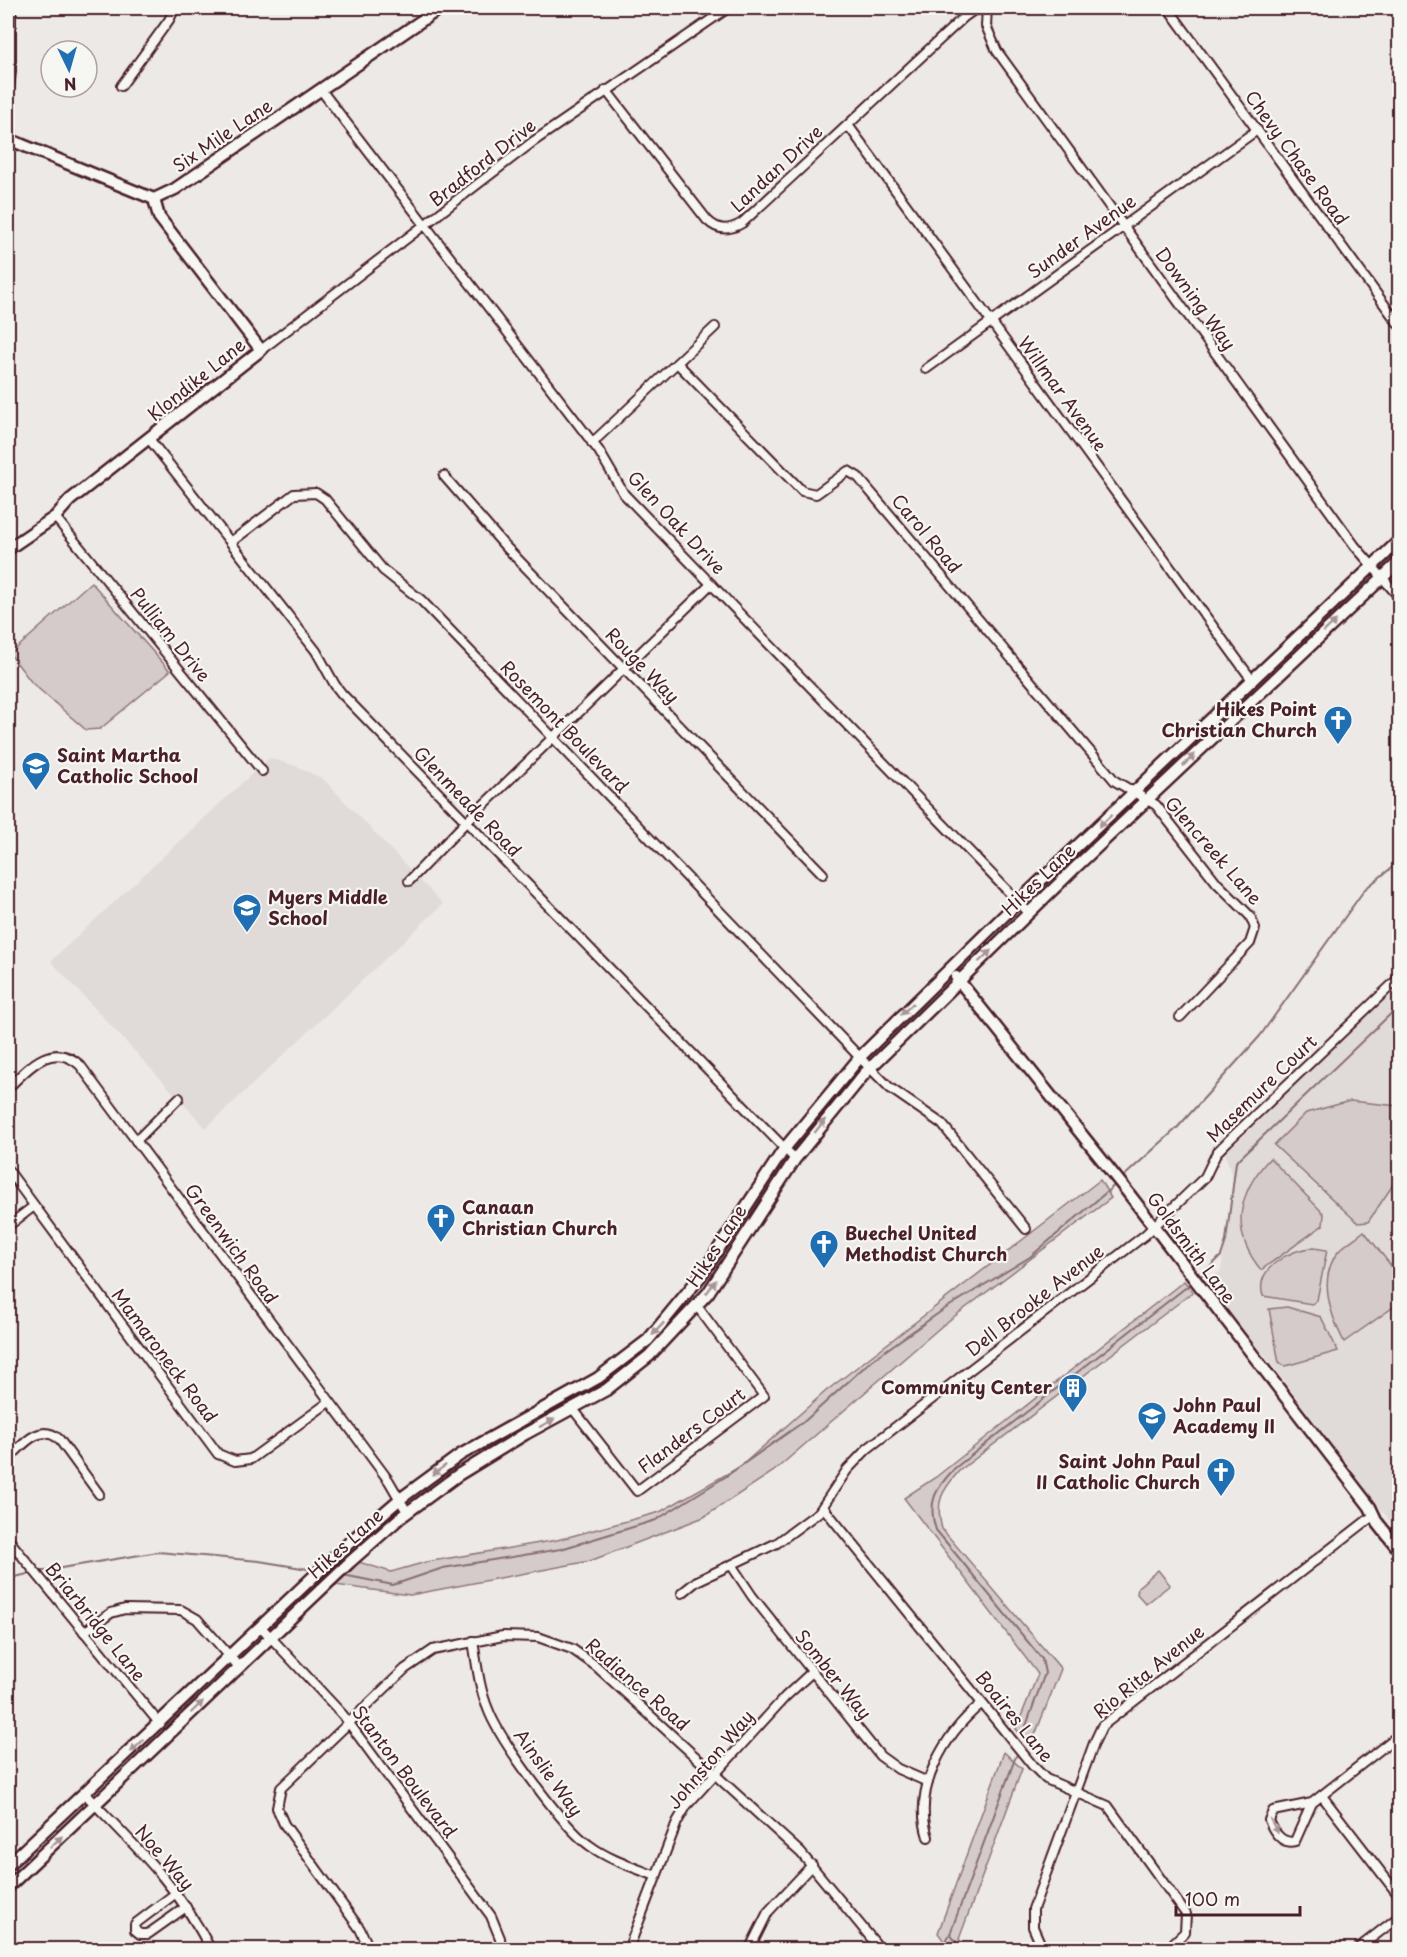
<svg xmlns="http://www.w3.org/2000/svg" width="1407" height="1957" font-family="'Playpen Sans',sans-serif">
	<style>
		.built { fill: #e0dad8 }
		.green { fill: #d4cbca; stroke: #8f757a; stroke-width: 1.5 }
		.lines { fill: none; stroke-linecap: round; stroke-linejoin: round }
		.stream { stroke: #886e73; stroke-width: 2 }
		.street-casing { stroke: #4a1f2b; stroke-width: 12 }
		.secondary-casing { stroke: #4a1f2b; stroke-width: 15 }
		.street { stroke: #f6f6f2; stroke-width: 8 }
		.secondary { stroke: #f6f6f2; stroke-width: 10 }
		.oneway { fill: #a99598 }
		.labels { text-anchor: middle; stroke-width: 4.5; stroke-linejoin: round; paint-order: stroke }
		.street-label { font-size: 18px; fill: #4a1f2b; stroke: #f6f6f2 }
		.poi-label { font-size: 18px; font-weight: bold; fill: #4a1f2b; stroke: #f6f6f2; text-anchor: start }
	</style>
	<rect width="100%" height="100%" fill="#ece9e6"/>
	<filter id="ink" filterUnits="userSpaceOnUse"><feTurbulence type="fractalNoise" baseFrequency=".0167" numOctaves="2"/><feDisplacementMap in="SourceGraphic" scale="12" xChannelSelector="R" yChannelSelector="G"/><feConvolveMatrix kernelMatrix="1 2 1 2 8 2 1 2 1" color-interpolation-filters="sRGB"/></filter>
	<g filter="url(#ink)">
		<g class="built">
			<polygon points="269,758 298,767 323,779 443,904 206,1128 51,961"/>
			<polygon points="1399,986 1399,1533 1268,1360 1205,1283 1221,1271 1233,1180 1225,1153"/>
		</g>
		<g class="green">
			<polygon points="91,582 170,671 100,729 86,730 32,683 10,654"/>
			<polygon points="1350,1101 1399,1106 1399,1176 1368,1222 1358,1223 1274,1145 1306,1113"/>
			<path d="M1270 1158 1324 1214 1323 1225 1261 1270C1229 1231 1238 1192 1270 1158Z"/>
			<polygon points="1100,1180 1111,1198 943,1325 774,1471 704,1517 590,1561 410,1595 335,1585 359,1562 391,1572 426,1562 557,1540 660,1512 741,1466 826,1391"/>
			<path d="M1364 1231 1399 1276V1303L1344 1342C1331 1316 1317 1279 1338 1252 1345 1244 1356 1238 1364 1231Z"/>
			<path d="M1314 1248 1327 1250 1317 1300 1312 1304 1263 1296C1254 1268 1292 1248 1314 1248Z"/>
			<path d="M1184 1281 1193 1292 959 1471C941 1492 935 1502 942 1529L1061 1669 1031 1745 1016 1729 1038 1674 904 1498 936 1477Z"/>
			<polygon points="1287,1307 1321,1317 1338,1351 1286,1366 1279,1363 1269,1309"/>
			<polygon points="1158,1570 1170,1585 1146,1604 1137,1594 1138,1587"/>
			<polygon points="1004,1752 1022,1769 959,1939 967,1949 950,1949 938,1933"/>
		</g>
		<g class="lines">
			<g class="stream">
				<polyline points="1122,1178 1177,1128 1260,1036 1365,889 1400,861"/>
				<polyline points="1202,1275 1221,1256 1226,1241 1236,1162 1400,1005"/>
				<polyline points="37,1572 158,1552 259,1561 314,1570"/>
				<polyline points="343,1575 393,1585 443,1568 561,1549 656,1520 725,1477 806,1420 872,1360 943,1310 1030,1257 1116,1184"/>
				<polyline points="8,1584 15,1577 32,1573"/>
				<path d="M1022 1737 1045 1673 1042 1659 936 1530C927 1502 935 1489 955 1468L1189 1285"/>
				<polyline points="941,1950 950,1934"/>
				<polyline points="962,1950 950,1934 1016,1756"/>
			</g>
			<g class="street-casing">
				<g id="street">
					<polyline points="987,8 986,26 997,51 1355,546 1400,598"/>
					<polyline points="1168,8 1400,326"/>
					<polyline points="1396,81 1400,85"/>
					<polyline points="121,86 169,20 175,8"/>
					<polyline points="321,90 599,451 624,494 1029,913"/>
					<path d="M606 90 707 220C718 231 729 231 742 223L964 17 974 10 987 9"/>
					<polyline points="8,98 11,71 11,8"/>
					<polyline points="848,125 1252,680"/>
					<polyline points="261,350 534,141 728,8"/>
					<polyline points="677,363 802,491 816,494 848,471 858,477 1115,781 1156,805 1217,883 1250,916 1255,928 1250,943 1180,1017"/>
					<polyline points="926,369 1257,130"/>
					<polyline points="150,440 316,651 335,685 342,694 795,1159"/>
					<polyline points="592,443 715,327"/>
					<polyline points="444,476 504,545 823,874"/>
					<polyline points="55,517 262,771"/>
					<polyline points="231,542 294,494 316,493 325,499 383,570 421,600 870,1068 890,1088 942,1124 1026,1229"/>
					<polyline points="409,881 467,821 711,584"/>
					<path d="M8 1088C28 1068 52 1040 80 1065L389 1481 407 1512"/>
					<polyline points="136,1141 179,1098"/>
					<polyline points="8,1170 218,1454 235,1461 251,1459 329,1402"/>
					<polyline points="8,1226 34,1206"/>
					<polyline points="573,1409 637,1491 764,1396 697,1306"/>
					<path d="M8 1459C22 1446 39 1422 59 1439L99 1494"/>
					<polyline points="823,1507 1033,1766 1046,1779 1108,1806 1186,1914 1185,1932 1166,1950"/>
					<polyline points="8,1539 160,1724"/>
					<polyline points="732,1566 752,1596 880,1756 898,1769 928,1782"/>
					<polyline points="682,1593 697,1581 777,1543 819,1512 847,1470 867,1449 1145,1235 1205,1177 1217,1152 1228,1141 1400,977"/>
					<polyline points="261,1627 343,1715 491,1916 500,1938 501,1950"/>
					<polyline points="84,1632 111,1613 125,1609 181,1610 197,1619 239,1667"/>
					<path d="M473 1641C477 1664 479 1688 488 1709 499 1739 563 1827 589 1845 609 1860 633 1867 656 1876"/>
					<path d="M85 1794C134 1845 179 1886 211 1950"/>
					<polyline points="1322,1796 1400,1897"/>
					<path d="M1312 1803 1295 1841C1282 1845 1273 1831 1269 1820L1273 1811 1312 1803 1400 1734"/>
					<path d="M928 1837C912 1788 945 1734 981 1704"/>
					<polyline points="176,1893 135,1924 135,1930 140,1934 148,1934 186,1907"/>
					<polyline points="370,1950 360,1929 284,1824 277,1808 281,1788 405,1669 433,1650 503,1636 538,1637 572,1649 596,1666 801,1853 881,1950"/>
					<polyline points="628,1950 677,1822 687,1805 785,1697 812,1672"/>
					<polyline points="749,1950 768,1912 812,1865"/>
					<polyline points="1043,1950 1033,1927 1033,1909 1094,1743 1102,1726 1374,1515"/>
					<polyline points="1356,1950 1400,1916"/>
				</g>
			</g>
			<g class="secondary-casing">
				<g id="secondary">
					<polyline points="8,139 154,199 175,189 440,8"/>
					<polyline points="8,549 55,517 70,500 261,350 159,217 154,199"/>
					<polyline points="956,977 1126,1190 1370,1507 1377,1522 1400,1551"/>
					<polyline points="8,1865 350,1542 400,1499 460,1455 598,1378 648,1340 700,1277 784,1149 861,1056 1018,902 1400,540"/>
					<polyline points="8,1887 350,1562 401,1517 458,1475 525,1434 606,1390 649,1356 708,1293 795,1159 865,1073 1076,867 1400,561"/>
				</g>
			</g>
			<use href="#street" class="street"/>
			<use href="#secondary" class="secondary"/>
		</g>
		<defs><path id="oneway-solid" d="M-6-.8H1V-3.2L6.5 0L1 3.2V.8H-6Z" transform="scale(1.5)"/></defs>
		<g class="oneway">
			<use href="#oneway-solid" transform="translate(1330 626) rotate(-43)"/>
			<use href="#oneway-solid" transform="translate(1189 760) rotate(-45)"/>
			<use href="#oneway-solid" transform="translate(1105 821) rotate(137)"/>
			<use href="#oneway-solid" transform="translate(985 956) rotate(-44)"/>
			<use href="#oneway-solid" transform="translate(907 1009) rotate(137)"/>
			<use href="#oneway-solid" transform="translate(820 1126) rotate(-52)"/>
			<use href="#oneway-solid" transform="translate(711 1287) rotate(-54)"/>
			<use href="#oneway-solid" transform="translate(658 1329) rotate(133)"/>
			<use href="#oneway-solid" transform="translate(547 1423) rotate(-27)"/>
			<use href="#oneway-solid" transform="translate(439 1470) rotate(144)"/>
			<use href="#oneway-solid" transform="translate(197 1707) rotate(-44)"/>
			<use href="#oneway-solid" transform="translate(137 1746) rotate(137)"/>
			<use href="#oneway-solid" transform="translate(1274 1826) rotate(62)"/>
			<use href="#oneway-solid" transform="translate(56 1842) rotate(-43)"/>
		</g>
	</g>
	<defs>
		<g id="church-pin" transform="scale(1.5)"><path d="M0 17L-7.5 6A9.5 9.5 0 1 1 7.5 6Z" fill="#1f6fb2" stroke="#f6f6f2"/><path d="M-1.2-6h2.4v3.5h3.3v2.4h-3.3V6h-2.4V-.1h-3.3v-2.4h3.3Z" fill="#fff"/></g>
		<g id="school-pin" transform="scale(1.5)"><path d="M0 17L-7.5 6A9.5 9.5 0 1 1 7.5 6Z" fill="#1f6fb2" stroke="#f6f6f2"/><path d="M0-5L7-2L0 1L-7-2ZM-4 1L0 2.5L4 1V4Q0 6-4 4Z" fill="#fff"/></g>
		<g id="building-pin" transform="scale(1.5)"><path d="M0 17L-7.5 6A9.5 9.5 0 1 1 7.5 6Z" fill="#1f6fb2" stroke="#f6f6f2"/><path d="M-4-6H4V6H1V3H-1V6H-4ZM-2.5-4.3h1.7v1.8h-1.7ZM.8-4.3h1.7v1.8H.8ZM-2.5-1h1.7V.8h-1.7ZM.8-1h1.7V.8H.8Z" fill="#fff"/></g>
	</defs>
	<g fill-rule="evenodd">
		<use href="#church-pin" x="1338" y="720"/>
		<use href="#school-pin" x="36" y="766"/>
		<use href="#school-pin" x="247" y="908"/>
		<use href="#church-pin" x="441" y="1218"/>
		<use href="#church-pin" x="824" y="1244"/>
		<use href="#building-pin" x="1073" y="1388"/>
		<use href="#school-pin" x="1152" y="1416"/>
		<use href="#church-pin" x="1221" y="1472"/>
	</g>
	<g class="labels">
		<g class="street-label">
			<text transform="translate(223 136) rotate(-34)" y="6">Six Mile Lane</text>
			<text transform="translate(1296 158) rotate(54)" y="6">Chevy Chase Road</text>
			<text transform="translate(483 163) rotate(-38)" y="6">Bradford Drive</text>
			<text transform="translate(777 169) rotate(-43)" y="6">Landan Drive</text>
			<text transform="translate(1082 237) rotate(-36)" y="6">Sunder Avenue</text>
			<text transform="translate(1195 299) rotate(54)" y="6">Downing Way</text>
			<text transform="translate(197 380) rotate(-39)" y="6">Klondike Lane</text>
			<text transform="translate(1062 394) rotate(54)" y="6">Willmar Avenue</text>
			<text transform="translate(676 523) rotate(47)" y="6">Glen Oak Drive</text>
			<text transform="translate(926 534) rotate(50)" y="6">Carol Road</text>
			<text transform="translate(170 635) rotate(51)" y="6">Pulliam Drive</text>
			<text transform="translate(642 666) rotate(46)" y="6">Rouge Way</text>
			<text transform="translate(564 727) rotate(46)" y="6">Rosemont Boulevard</text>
			<text transform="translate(467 802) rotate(46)" y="6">Glenmeade Road</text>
			<text transform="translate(1213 851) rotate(49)" y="6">Glencreek Lane</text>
			<text transform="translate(1039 880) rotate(-44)" y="6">Hikes Lane</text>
			<text transform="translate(1262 1089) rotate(-44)" y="6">Masemure Court</text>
			<text transform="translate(231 1244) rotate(54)" y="6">Greenwich Road</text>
			<text transform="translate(717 1246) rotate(-57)" y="6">Hikes Lane</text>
			<text transform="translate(1191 1248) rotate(53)" y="6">Goldsmith Lane</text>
			<text transform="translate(1035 1301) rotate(-38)" y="6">Dell Brooke Avenue</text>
			<text transform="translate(164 1356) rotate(53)" y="6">Mamaroneck Road</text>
			<text transform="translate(692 1431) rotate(-37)" y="6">Flanders Court</text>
			<text transform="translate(346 1544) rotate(-42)" y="6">Hikes Lane</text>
			<text transform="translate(95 1622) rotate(51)" y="6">Briarbridge Lane</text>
			<text transform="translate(1149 1672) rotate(-39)" y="6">Rio Rita Avenue</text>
			<text transform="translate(833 1675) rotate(51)" y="6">Somber Way</text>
			<text transform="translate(637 1685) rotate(41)" y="6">Radiance Road</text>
			<text transform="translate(1014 1717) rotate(51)" y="6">Boaires Lane</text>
			<text transform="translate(711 1760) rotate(-50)" y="6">Johnston Way</text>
			<text transform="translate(404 1772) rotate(53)" y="6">Stanton Boulevard</text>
			<text transform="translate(548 1773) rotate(54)" y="6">Ainslie Way</text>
			<text transform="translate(164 1858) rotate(49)" y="6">Noe Way</text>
		</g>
		<g class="poi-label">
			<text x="1317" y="716" text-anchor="end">Hikes Point<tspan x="1317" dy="21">Christian Church</tspan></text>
			<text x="57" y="762">Saint Martha<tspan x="57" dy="21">Catholic School</tspan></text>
			<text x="268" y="904">Myers Middle<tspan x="268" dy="21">School</tspan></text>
			<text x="462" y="1214">Canaan<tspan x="462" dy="21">Christian Church</tspan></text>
			<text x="845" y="1240">Buechel United<tspan x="845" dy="21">Methodist Church</tspan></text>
			<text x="1052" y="1394" text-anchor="end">Community Center</text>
			<text x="1173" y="1412">John Paul<tspan x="1173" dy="21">Academy II</tspan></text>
			<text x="1200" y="1468" text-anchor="end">Saint John Paul<tspan x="1200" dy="21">II Catholic Church</tspan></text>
		</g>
	</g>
	<rect width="1407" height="1957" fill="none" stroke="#f6f6f2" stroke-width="30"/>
	<rect x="15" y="15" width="1377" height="1927" fill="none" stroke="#4a1f2b" stroke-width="2" filter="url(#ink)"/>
	<g transform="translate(69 69) rotate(175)"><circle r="28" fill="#f6f6f2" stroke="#b1a0a2" stroke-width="1.5"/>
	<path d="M0-4.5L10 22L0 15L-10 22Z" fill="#1f6fb2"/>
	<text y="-9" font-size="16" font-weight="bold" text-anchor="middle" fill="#4a1f2b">N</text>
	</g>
	<path d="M1176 1906v9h124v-9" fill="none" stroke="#4a1f2b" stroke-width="3"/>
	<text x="1185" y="1906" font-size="18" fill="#4a1f2b" stroke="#f6f6f2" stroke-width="4.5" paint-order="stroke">100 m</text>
</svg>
